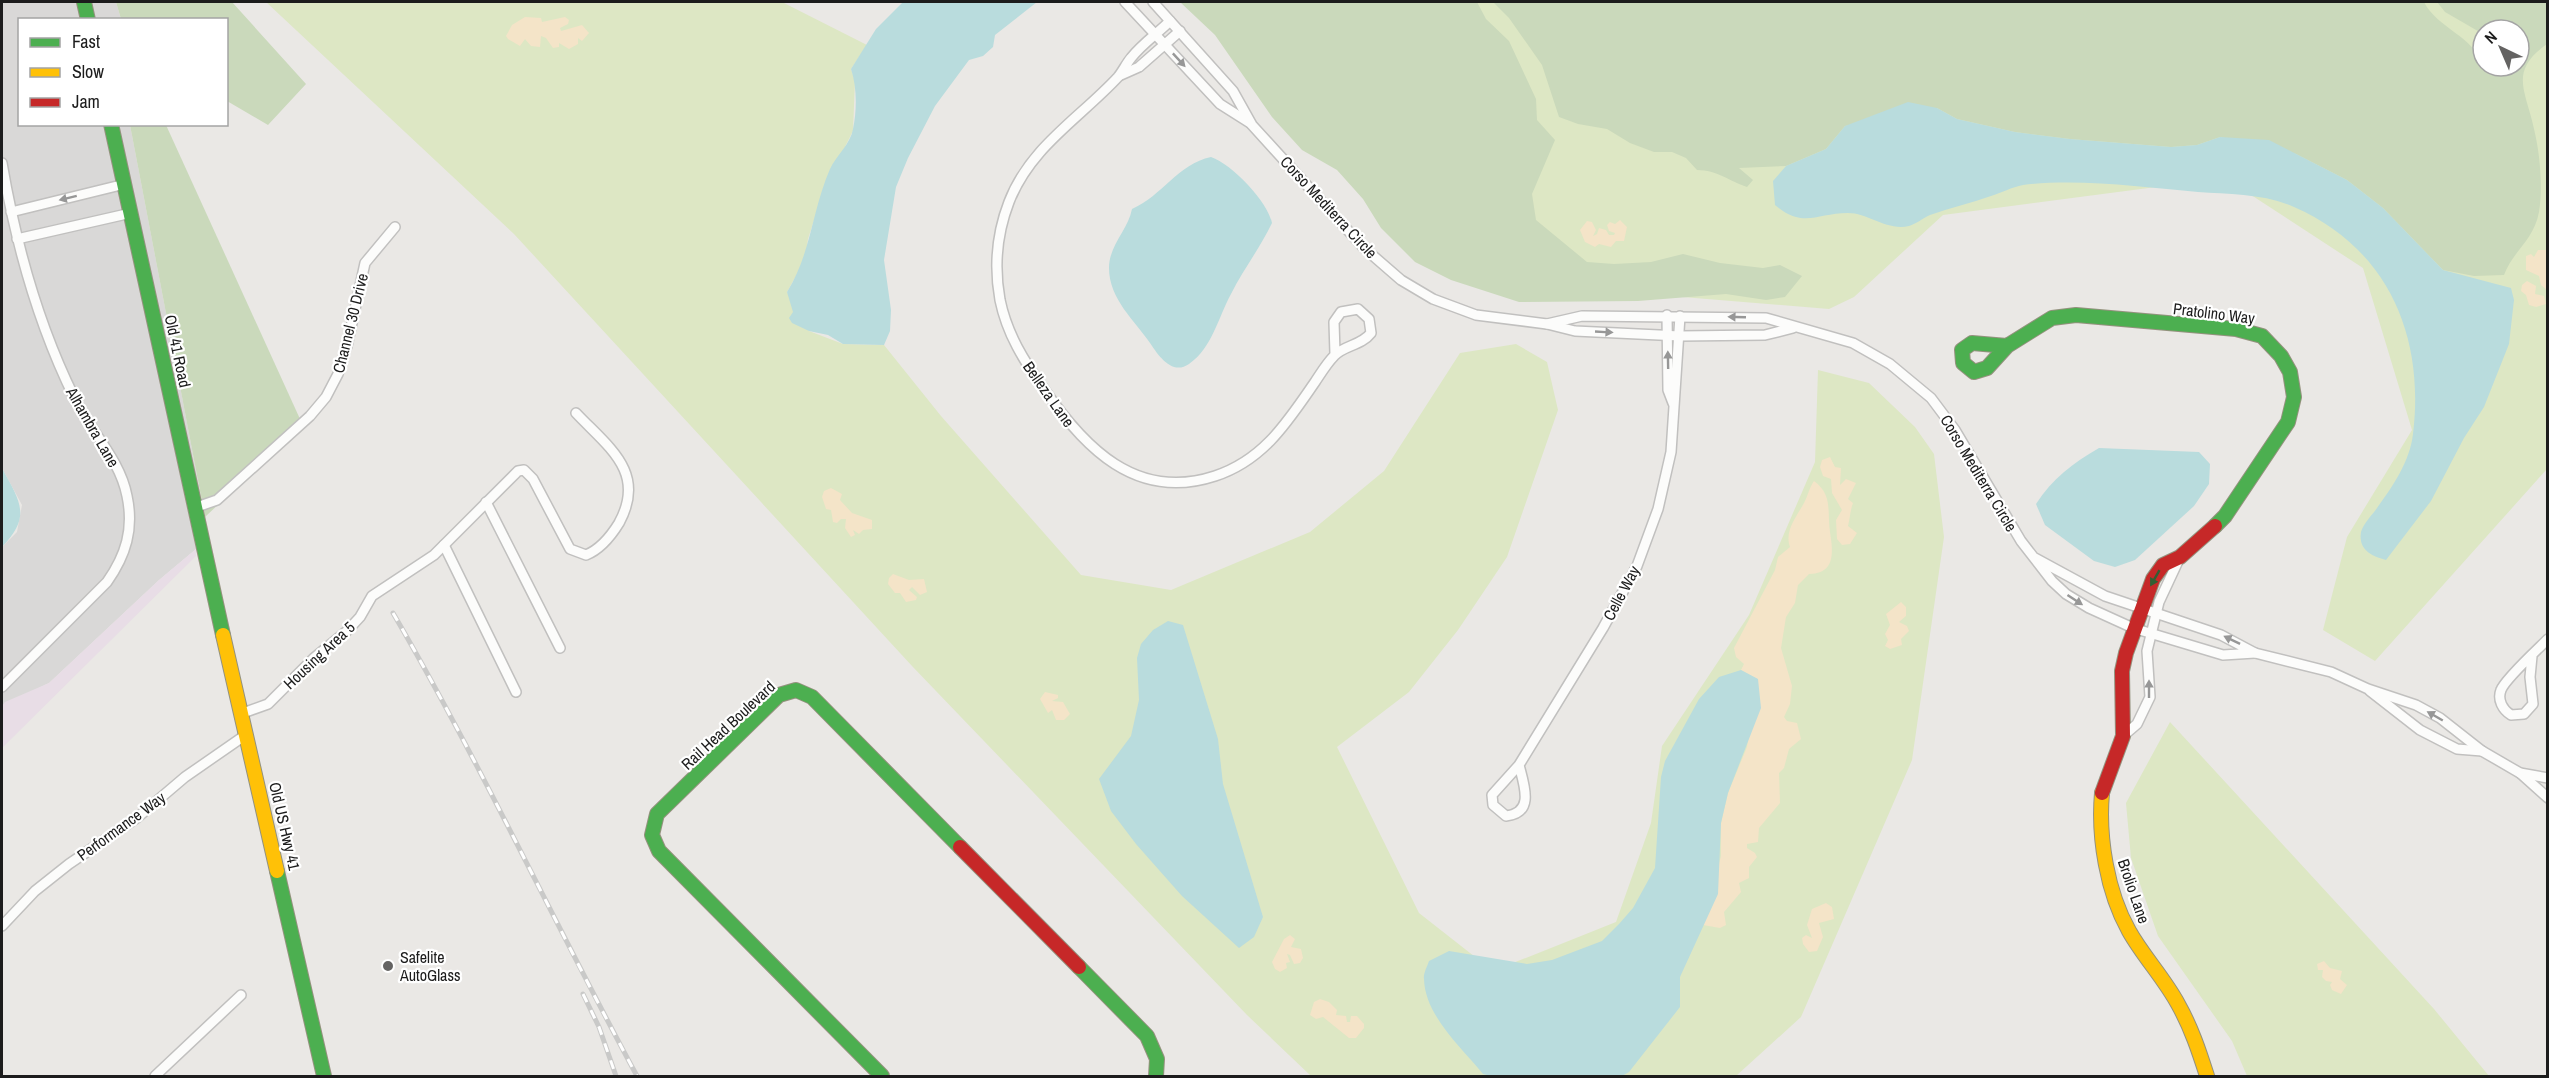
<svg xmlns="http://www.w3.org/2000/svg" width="2549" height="1078" font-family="'Archivo Narrow',sans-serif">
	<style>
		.residential { fill: #d9d8d7 }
		.industrial { fill: #e8dde6 }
		.grass { fill: #dde7c4; fill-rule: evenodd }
		.forest { fill: #cad9bb }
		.sand { fill: #f4e4c8 }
		.water { fill: #b9dcdd }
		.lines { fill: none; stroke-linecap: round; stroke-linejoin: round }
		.street-casing { stroke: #c1c0bf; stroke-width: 12 }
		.fast-casing { stroke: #94927e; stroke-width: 16 }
		.slow-casing { stroke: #94927e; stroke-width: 16 }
		.jam-casing { stroke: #94927e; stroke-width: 16 }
		.street { stroke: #fcfcfb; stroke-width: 9 }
		.fast { stroke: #4caf50; stroke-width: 14 }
		.slow { stroke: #ffc107; stroke-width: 14 }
		.jam { stroke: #c62828; stroke-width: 14 }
		.rail-casing { stroke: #c9c9c8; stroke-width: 5 }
		.rail { stroke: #fff; stroke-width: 3; stroke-dasharray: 9; stroke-linecap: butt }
		.oneway { fill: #979797 }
		.oneway2 { fill: #325e33 }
		.poi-dot { fill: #646362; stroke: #fff; stroke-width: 2 }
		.labels { text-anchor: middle; stroke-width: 4.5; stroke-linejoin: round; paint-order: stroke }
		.street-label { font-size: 16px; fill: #1c1c1c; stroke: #fff }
		.poi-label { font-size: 16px; fill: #1c1c1c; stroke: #fff; text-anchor: start }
	</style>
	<rect width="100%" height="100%" fill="#eae8e5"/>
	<g class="residential">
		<polygon points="2,2 78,2 82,19 20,20 20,124 105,125 196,549 159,580 49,683 2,706 2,547 17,532 22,505 2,468"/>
		<polygon points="90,2 116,2 121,19 94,19"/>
		<polygon points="118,125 130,125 205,517 203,519"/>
	</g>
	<polygon class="industrial" points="196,549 196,556 2,748 2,706 5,702 49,683 159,580"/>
	<g class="grass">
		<polygon points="266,2 782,2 867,45 851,69 855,81 853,131 824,189 808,239 805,260 787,292 809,331 843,344 884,345 941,416 1081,575 1171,590 1310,532 1384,471 1460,353 1516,344 1547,362 1558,410 1507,557 1458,630 1409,692 1337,747 1419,913 1493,971 1616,922 1651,823 1662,746 1749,615 1815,462 1818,370 1869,383 1915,427 1934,454 1944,537 1912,760 1801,1017 1736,1076 1311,1076 1247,1015 912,666 514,234"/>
		<path d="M1460 2H2547V469L2375 661 2323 630 2347 537 2412 430 2363 268 2225 178 1943 215 1854 297 1829 309 1585 289 1513 292ZM2483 30H2519V66H2483Z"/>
		<polygon points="2170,722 2434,1009 2489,1076 2247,1076 2232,1041 2158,936 2131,858 2126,803"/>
	</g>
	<g class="forest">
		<polygon points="116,2 232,2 306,84 268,125 227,101 226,20 121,19"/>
		<polygon points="1180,2 1477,2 1486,19 1509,41 1536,99 1537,120 1555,140 1532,194 1536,220 1587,262 1614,264 1651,262 1683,254 1720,263 1763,268 1780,265 1802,276 1785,297 1766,300 1726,294 1638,301 1519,302 1451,280 1415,262 1381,228 1363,199 1337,170 1302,150 1272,117 1215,35"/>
		<path d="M1493 2H2424C2437 28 2475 37 2483 66L2501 69 2503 66H2519V30H2483V34L2445 12 2437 2H2547V44C2508 71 2526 91 2534 129 2540 153 2543 187 2539 212 2534 240 2513 251 2504 275L2474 276 2443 270 2383 208 2347 180 2296 154 2220 137 2197 145 2171 147 2070 139 2015 132 1957 119 1937 108 1845 126 1826 149 1786 166 1739 168 1753 180 1747 187C1729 181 1717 170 1697 170L1686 158 1672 152H1654L1630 143 1607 129 1578 124 1559 117 1542 65 1509 18Z"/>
		<polygon points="130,125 166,125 300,419 275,451 205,517"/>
	</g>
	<g class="sand">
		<polygon points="525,17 541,18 542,22 565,17 569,20 568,24 560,28 561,31 582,25 589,33 582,41 578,38 578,44 569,49 559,43 559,47 553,48 546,38 541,36 540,47 531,46 525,39 520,46 508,39 506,36 512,25"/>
		<polygon points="1620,220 1627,227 1624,241 1616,241 1611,247 1599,244 1595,247 1585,242 1580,230 1587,221 1592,222 1596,230 1593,236 1597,234 1599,228 1606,230 1609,235 1614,235 1615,233 1609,231 1607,225 1610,222 1615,224"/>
		<polygon points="2538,250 2547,250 2547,290 2541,285 2539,276 2526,270 2526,256 2531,254 2534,257"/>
		<polygon points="2527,281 2536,286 2535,294 2544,296 2546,304 2536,307 2529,305 2526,295 2521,291 2522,285"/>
		<path d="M1830 457 1835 467 1841 468 1840 485 1846 479 1856 483 1848 499 1853 503C1850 511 1850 518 1848 526L1857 533 1850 544 1842 545 1837 539 1836 520 1842 510 1832 493 1831 479 1823 476 1820 467 1822 460Z"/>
		<path d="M1814 481C1833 495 1827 511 1830 532 1833 551 1836 574 1809 574L1798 585 1795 603 1786 617 1781 648 1792 686 1790 704 1784 717 1787 721 1797 723 1801 739 1789 749 1784 768 1779 773 1780 803 1759 828 1758 842 1747 844V848L1755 853 1757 857 1749 867V878L1739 883 1741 892 1724 912 1726 925 1720 928 1703 925 1721 856V823L1728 793 1747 747 1757 679 1741 670 1744 664 1736 657 1734 648 1775 570 1778 557 1790 547C1784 531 1797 516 1804 503 1808 496 1809 488 1814 481Z"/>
		<polygon points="831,488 842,494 840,500 852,513 872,520 872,529 863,530 859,534 853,530 855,535 851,537 845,528 846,519 841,519 837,523 833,522 831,510 826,509 822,497 824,491"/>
		<polygon points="893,574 909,580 924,579 927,592 920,595 912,587 909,590 917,597 916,600 906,602 900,593 895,593 888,584 889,578"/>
		<polygon points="1901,602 1906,607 1906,616 1899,622 1907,626 1909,631 1901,639 1902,645 1890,649 1885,646 1888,640 1885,634 1890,625 1886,614"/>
		<polygon points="1045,692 1058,695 1058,698 1052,701 1063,702 1070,714 1064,720 1056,720 1052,710 1048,713 1040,699"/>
		<polygon points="1826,903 1832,907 1834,919 1819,923 1823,937 1817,951 1809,952 1803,944 1802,938 1806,935 1812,938 1807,925 1812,909"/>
		<polygon points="1290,935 1295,939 1291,947 1301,949 1303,958 1300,963 1294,964 1290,955 1287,954 1290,962 1286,963 1287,968 1280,972 1275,969 1272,962 1284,939"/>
		<polygon points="2324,961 2330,968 2342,971 2340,979 2347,985 2341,994 2332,990 2330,985 2332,982 2326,981 2322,977 2323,970 2318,970 2317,964"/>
		<polygon points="1320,999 1329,1002 1337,1010 1336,1015 1346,1016 1347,1022 1350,1022 1351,1016 1357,1016 1364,1024 1364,1028 1356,1038 1349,1038 1323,1017 1316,1019 1310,1015 1314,1002"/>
	</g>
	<g class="water">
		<path d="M903 2H1037L995 35 993 47 983 56 969 60 935 106 908 158 896 187 884 260 891 310 890 331 884 345 843 344 828 335 809 331 792 323 789 318 793 312 787 292C811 254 812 210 830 169 836 156 851 143 853 129 857 110 857 87 851 69L876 29Z"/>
		<path d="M1908 102 1937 108 1957 119 2015 132 2070 139 2171 147 2197 145 2220 137 2269 140 2347 180 2383 208 2443 270 2511 288 2514 300 2509 344 2484 407 2464 438 2431 501 2386 560C2372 556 2358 550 2361 532 2363 524 2373 514 2377 508 2393 486 2410 461 2413 434 2425 336 2388 248 2294 207 2266 194 2229 194 2198 192 2144 187 2077 178 2023 185 2012 187 2001 193 1991 196 1971 203 1950 208 1930 215 1923 218 1916 224 1909 226 1886 231 1869 213 1848 213 1817 213 1803 229 1775 205L1773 181 1786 166 1826 149 1845 126Z"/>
		<path d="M1211 157C1232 164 1268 202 1272 223 1260 248 1243 270 1231 294 1218 318 1212 348 1189 364 1172 376 1158 355 1150 343 1135 321 1109 299 1109 268 1109 245 1128 230 1132 209 1162 196 1178 164 1211 157Z"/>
		<path d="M2099 448 2199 452 2210 464 2209 484 2194 506 2135 560 2115 567 2094 561 2045 525 2036 504C2052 479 2073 463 2099 448Z"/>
		<path d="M2 468C20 502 32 516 2 547Z"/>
		<polygon points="1168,621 1183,625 1218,739 1223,784 1263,917 1254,937 1239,948 1182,896 1136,844 1111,811 1099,779 1131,736 1139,700 1137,658 1141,644 1153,630"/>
		<path d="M1741 670 1758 679 1761 708 1728 793 1721 823 1718 894 1680 977V1007L1629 1072 1622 1076H1491L1483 1074C1462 1048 1425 1016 1424 979 1423 974 1427 967 1429 961L1449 951 1527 964 1552 960 1602 941 1619 924 1633 908 1655 868 1661 777 1665 761 1699 699 1719 677Z"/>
	</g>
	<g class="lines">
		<g class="street-casing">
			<g id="street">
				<polyline points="1125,2 1220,104 1250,123"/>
				<polyline points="1153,2 1233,91 1252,125 1363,247 1401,280 1433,299 1476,315 1547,324 1575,331 1680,336 1765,335 1793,328"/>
				<path d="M1170 21C1158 33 1142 44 1131 58 1126 64 1123 71 1118 77 1080 118 1030 147 1009 202 997 233 994 267 1000 300 1007 334 1024 361 1044 389 1084 447 1136 502 1215 476 1264 460 1288 421 1315 382 1321 373 1327 363 1334 356 1344 345 1361 346 1371 333L1369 319 1358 309 1341 312 1334 322 1335 354"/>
				<polyline points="1121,75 1139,67 1180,31"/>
				<path d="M2 163C16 245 37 322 74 397 90 431 120 459 127 496 134 529 126 555 107 582L2 687"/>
				<polyline points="11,212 125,184"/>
				<polyline points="17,239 131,213"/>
				<polyline points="1667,315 1668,390 1673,403"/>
				<polyline points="1547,324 1582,316 1766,318 1853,343 1890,364 1931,398 1955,430 2021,541 2052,581 2066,594 2089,608 2133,628 2223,655 2255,653 2221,635 2105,596 2035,558"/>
				<polyline points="486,502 560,648"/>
				<polyline points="194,508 217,500 310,416 326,397 338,374 347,346 365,263 395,227"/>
				<polyline points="444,545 516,692"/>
				<polyline points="2255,653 2331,672 2368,689 2416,705 2440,718 2482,751 2520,773 2548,778"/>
				<path d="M2532 656 2530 677 2533 704 2524 714 2511 715C2503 710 2497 700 2501 690 2505 679 2538 649 2548 639"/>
				<polyline points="2370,691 2420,730 2457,749 2482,751"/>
				<path d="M243 713 268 704 314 658 347 631 360 617 372 596 434 555 518 471 524 470 533 479 570 549 586 555C601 549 611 536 619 523 647 472 608 447 576 413"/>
				<polyline points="2123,736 2137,724 2150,697 2147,651 2159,602 2180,557"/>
				<path d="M1519 765C1524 785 1535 813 1506 816L1493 805 1492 795 1519 765 1603 628 1637 566 1658 509 1671 452 1680 316"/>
				<polyline points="2520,773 2548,798"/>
				<polyline points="2,926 35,891 69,864 138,817 185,777 247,734"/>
				<polyline points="155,1076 241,995"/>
			</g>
		</g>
		<g class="fast-casing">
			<g id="fast">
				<polyline points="84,2 88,20"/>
				<polyline points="111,124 223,635"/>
				<polyline points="2007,346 1987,368 1974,372 1963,363 1962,350 1972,343 2007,346 2052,318 2076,315 2236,329 2262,336 2281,356 2290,372 2294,397 2288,422 2225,516 2215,526"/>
				<polyline points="277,871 324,1076"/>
				<polyline points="1079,967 1147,1036 1157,1059 1156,1076"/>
				<polyline points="882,1076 659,851 652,835 657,814 779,695 796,690 812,697 960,847"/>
			</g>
		</g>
		<g class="slow-casing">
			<g id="slow">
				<polyline points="223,635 277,871"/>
				<path d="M2102 793C2098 837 2107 892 2129 931 2143 956 2164 978 2178 1004 2191 1027 2199 1051 2207 1076"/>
			</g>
		</g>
		<g class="jam-casing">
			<g id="jam">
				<polyline points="2102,793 2123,736 2122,671 2126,653 2153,579 2163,565 2180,557 2215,526"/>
				<polyline points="960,847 1079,967"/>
			</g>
		</g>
		<use href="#street" class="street"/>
		<use href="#fast" class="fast"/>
		<use href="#slow" class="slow"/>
		<use href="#jam" class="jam"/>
		<g class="rail-casing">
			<g id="rail">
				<path d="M393 613C481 764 554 923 637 1076"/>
				<polyline points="583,994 599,1027 616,1076"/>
			</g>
		</g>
		<use href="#rail" class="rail"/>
	</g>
	<defs><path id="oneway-solid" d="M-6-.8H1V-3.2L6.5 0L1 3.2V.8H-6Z" transform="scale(1.5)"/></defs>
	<g class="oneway">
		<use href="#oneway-solid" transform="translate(1179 60) rotate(47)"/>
		<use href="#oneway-solid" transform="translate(68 198) rotate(166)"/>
		<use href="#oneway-solid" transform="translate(1737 317) rotate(-178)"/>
		<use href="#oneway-solid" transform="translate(1604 332) rotate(3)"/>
		<use href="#oneway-solid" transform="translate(1668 360) rotate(-91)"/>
		<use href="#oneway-solid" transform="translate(2075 600) rotate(33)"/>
		<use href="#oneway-solid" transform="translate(2232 640) rotate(-154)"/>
		<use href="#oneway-solid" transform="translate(2149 689) rotate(-90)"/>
		<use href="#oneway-solid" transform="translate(2435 716) rotate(-150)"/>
	</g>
	<use class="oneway2" href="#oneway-solid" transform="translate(2155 578) rotate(120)"/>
	<circle class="poi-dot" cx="388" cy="966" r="6"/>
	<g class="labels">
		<g class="street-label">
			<text transform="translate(1329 207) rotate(47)" y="6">Corso Mediterra Circle</text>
			<text transform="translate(2214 313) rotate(7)" y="6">Pratolino Way</text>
			<text transform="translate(350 323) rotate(-76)" y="6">Channel 30 Drive</text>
			<text transform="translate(178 351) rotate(78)" y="6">Old 41 Road</text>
			<text transform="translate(1049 394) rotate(55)" y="6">Belleza Lane</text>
			<text transform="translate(93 427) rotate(60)" y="6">Alhambra Lane</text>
			<text transform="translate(1979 473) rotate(59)" y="6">Corso Mediterra Circle</text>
			<text transform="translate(1621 593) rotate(-62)" y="6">Celle Way</text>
			<text transform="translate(319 655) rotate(-43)" y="6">Housing Area 5</text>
			<text transform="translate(728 725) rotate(-43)" y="6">Rail Head Boulevard</text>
			<text transform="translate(121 826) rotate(-36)" y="6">Performance Way</text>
			<text transform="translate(285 826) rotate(77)" y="6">Old US Hwy 41</text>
			<text transform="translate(2134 891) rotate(71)" y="6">Brolio Lane</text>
		</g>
		<g class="poi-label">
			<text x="400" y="963">Safelite<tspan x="400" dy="18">AutoGlass</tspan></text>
		</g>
	</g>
	<rect width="2549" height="1078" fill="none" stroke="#1c1c1c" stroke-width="6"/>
	<rect x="18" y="18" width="210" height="108" fill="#ffffff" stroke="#a4a4a4" stroke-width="1.5"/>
	<rect x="30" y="38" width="30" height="9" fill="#4caf50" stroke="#a4a4a4" stroke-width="1.5"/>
	<text x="72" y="48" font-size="18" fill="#1c1c1c">Fast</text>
	<rect x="30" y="68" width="30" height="9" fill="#ffc107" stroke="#a4a4a4" stroke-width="1.5"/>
	<text x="72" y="78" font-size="18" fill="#1c1c1c">Slow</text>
	<rect x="30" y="98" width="30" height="9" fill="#c62828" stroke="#a4a4a4" stroke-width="1.5"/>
	<text x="72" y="108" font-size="18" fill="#1c1c1c">Jam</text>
	<g transform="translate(2501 48) rotate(316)"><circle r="28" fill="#ffffff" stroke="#a4a4a4" stroke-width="1.5"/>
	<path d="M0-4.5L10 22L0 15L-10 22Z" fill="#646362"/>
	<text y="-9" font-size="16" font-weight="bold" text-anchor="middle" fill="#1c1c1c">N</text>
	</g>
</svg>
